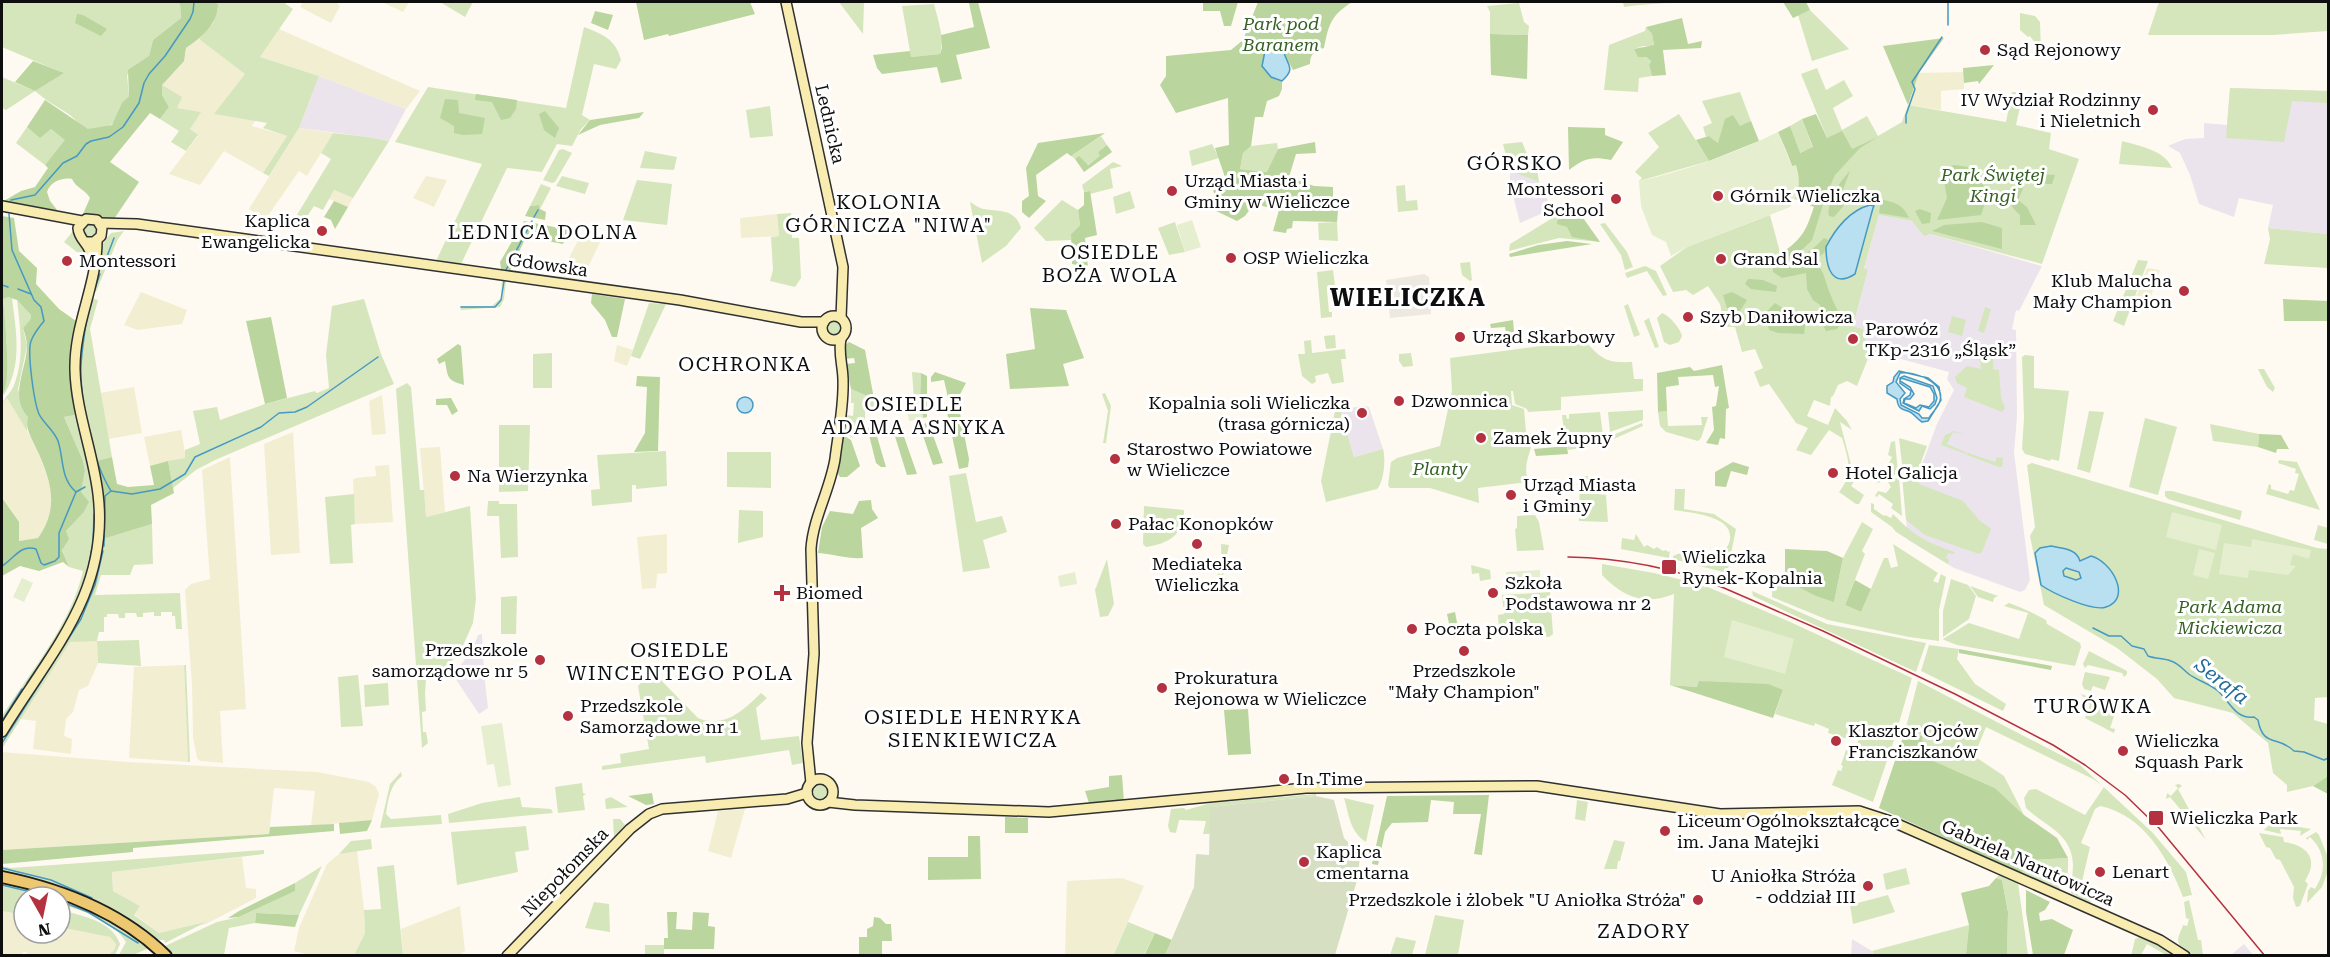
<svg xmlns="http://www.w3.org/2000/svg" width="2330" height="957" font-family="'Roboto Serif',serif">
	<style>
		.industrial { fill: #ebe4ec }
		.farmland { fill: #f2eed2 }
		.green { fill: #d5e6bd }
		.forest { fill: #bad59d }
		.cemetery { fill: #d7dfc3 }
		.pitch { fill: #e5eece }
		.plaza { fill: #eee9e0 }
		.water { fill: #b9e0f1; stroke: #4699c3; stroke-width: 1.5; fill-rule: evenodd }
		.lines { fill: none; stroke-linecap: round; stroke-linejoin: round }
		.stream { stroke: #4699c3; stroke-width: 1.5 }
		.secondary-casing { stroke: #303030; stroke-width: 12 }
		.primary-casing { stroke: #1f1f1f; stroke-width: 14 }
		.secondary { stroke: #f9ecb1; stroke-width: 9 }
		.primary { stroke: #edc871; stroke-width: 10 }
		.rail { stroke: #b4313f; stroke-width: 1.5 }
		.poi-dot { fill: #b4313f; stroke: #fff; stroke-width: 2 }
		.labels { text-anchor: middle; stroke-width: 6; stroke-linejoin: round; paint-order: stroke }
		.park-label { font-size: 18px; font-style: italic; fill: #346123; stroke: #fff }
		.poi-label { font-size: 18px; fill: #0e0e0e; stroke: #fff; text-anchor: start }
		.street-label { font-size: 18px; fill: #0e0e0e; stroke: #fff }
		.neighbourhood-label { font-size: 20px; letter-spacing: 1.5px; fill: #0e0e0e; stroke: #fff }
		.water-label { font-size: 20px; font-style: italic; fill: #216b97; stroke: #fff }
		.district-label { font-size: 24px; font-weight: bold; letter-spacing: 1.5px; fill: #0e0e0e; stroke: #fff }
	</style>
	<rect width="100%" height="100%" fill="#fefaf1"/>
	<g class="industrial">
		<polygon points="319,76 406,109 389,141 368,137 299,128"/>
		<polygon points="2230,88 2328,91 2328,234 2268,228 2273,205 2239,198 2234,217 2199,204 2190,175 2180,153 2168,146 2185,139 2204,138 2204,123 2227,125"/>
		<polygon points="1510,170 1539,182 1552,209 1520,223 1510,183"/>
		<polygon points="1879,215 1912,221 1930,234 2042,266 2019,311 2016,310 2012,329 2016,330 2017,417 2014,453 2030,580 2025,590 2020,592 1954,568 1908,540 1902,474 1917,478 1937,424 1954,390 1947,379 1949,372 1868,350 1863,329 1853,326 1868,270 1864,268"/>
		<polygon points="1364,406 1369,407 1383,449 1354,457 1340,409"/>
		<polygon points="482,634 484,673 488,708 479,714 451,672 461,665 474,646 478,635"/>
		<polygon points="1852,939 1872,951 1875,955 1851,956"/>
		<polygon points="2244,944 2253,955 2231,955"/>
	</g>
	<g class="farmland">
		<polygon points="303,2 336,2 340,6 331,23 300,7"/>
		<polygon points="382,2 409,2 403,12"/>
		<polygon points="279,29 420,91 406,109 319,76 260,57"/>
		<polygon points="199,39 246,74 215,114 255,121 252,126 287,136 263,173 224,151 200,185 169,174 198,136 190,129 200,112 177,108 162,85 186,53 186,48"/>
		<polygon points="1964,72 1964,89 1941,91 1941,110 1908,105 1919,73"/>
		<polygon points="299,128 333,133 307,176 299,171 265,220 249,209"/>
		<polygon points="426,176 447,180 434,207 413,198"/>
		<polygon points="334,190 353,198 348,207 329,199"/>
		<polygon points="777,214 779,236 741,238 740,218"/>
		<polygon points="581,235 601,240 582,280 559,277"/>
		<polygon points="2147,268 2160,270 2148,305 2134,302"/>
		<polygon points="141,292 187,310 182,324 138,330 124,325"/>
		<polygon points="617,345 633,350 627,366 614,361"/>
		<polygon points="134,387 142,433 109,439 100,393"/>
		<polygon points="382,395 386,434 372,435 369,401"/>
		<polygon points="7,398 32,439 51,483 51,511 46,527 38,538 19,541 2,498 2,404"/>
		<polygon points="181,430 186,458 150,466 144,437"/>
		<polygon points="293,432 300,553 271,555 264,444"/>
		<polygon points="440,447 445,512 426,517 420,448"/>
		<polygon points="230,457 246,709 220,711 223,763 200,761 197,758 193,737 192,685 185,590 191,584 210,579 202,470"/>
		<polygon points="389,465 393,522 355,524 353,480 356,478 376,476 375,466"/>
		<polygon points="667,534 667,573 657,574 656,588 642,589 637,537"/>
		<polygon points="70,641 97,641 98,663 88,686 79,690 73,712 66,719 64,736 72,739 71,754 33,749 36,721 20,719"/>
		<polygon points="184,665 188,762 129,758 134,667"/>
		<polygon points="2,752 128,762 317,772 369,782 376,787 379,794 372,820 311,826 315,791 274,788 269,834 2,850"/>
		<polygon points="745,809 731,858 708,851 718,811"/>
		<polygon points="357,850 364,910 365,933 354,955 309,955 294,951 299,928 327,864 339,854"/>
		<polygon points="242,857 246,888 256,889 256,898 206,924 159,933 134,914 140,906 113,891 112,872"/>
		<polygon points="1122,878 1144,886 1113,955 1065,955 1067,881"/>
		<polygon points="460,906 465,951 459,955 403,955 401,929"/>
		<polygon points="2,911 24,915 24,933 60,933 60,927 90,931 110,937 116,943 114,950 109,956 31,956 24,951 21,955 2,955"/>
	</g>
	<g class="green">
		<path d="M2 2H175L180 4 181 18 153 40 149 56 127 75 129 96C121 104 119 119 112 124 107 128 91 131 85 128 79 125 75 119 70 115 58 107 46 101 35 91L6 110 2 108V77L35 91 63 73 2 47Z"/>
		<polygon points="211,2 283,2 293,9 260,57 319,76 299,128 269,176 263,173 287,136 263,128 267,123 214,114 245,74 199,39 213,23 218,9 214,2"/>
		<polygon points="440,2 473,2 465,17"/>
		<polygon points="839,2 864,2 863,34"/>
		<path d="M1623 2H1677C1659 4 1642 4 1624 7Z"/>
		<polygon points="2159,2 2328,2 2328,31 2273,35 2148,35"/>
		<polygon points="1519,3 1524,22 1529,26 1528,35 1490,34 1490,12 1487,6"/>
		<path d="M934 4C938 20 945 39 940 54L911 57 902 6Z"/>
		<polygon points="1810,10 1849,49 1812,61 1798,15"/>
		<polygon points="2020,13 2035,16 2040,22 2041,51 2030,36 2028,37 2020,30"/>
		<path d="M584 27C602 34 616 39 621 60L616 69 594 64 582 115 590 120 581 129 572 146 557 144 542 172 507 168 461 264 436 261 482 164 395 142 428 87 566 108Z"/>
		<polygon points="1646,27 1652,34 1654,46 1643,46 1634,49 1651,61 1649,65 1652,76 1639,78 1638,92 1604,90 1609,45 1645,31"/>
		<path d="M1817 68 1826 90 1844 80 1853 96 1833 108 1842 130 1867 116 1878 136 1902 122 1908 105 2006 122 2012 92 2023 93 2016 125 2051 133 2049 149 2079 159 2042 264 1930 234 1924 236 1912 221 1879 215 1864 268 1868 270 1853 326 1863 329 1868 350 1871 351 1857 386 1847 381 1838 385 1833 396 1831 397 1830 406 1814 400 1807 416 1828 425 1835 408 1847 421 1852 430 1840 422 1855 480 1851 486 1864 495 1859 504H1856L1839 492C1854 473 1848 458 1842 438L1829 430 1811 455 1796 450 1808 428 1796 423 1769 384 1760 387 1754 372 1763 368 1755 349 1742 352 1735 327H1725L1720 304 1708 286 1693 295 1686 290 1673 292 1660 266 1687 247 1770 215 1781 256 1802 240 1814 207 1827 138 1801 74Z"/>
		<polygon points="162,85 182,97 177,108 201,112 190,129 198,135 186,151 171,142 179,131 160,119 169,107 162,95"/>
		<polygon points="2230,88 2328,91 2328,103 2292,101 2284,142 2226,138"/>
		<polygon points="1740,92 1751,121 1718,143 1709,136 1706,137 1703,127 1712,123 1702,101"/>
		<polygon points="770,106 773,136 750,138 746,110"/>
		<polygon points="1679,114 1709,161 1639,181 1642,178 1635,172 1659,147 1648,133"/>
		<polygon points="1802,119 1813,148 1799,153 1790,126"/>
		<polygon points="27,127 40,137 51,129 66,140 45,165 16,143"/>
		<polygon points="333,133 368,137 389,141 353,198 334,190 323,210 314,206 300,227 292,223 331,159 321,153"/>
		<polygon points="1101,136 1107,145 1098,152 1101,156 1087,165 1079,157 1075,159 1071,156"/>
		<path d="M2122 141C2139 146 2165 150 2172 168L2119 164Z"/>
		<polygon points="1522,142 1527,154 1526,158 1537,169 1539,182 1510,171 1503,144"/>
		<polygon points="1277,143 1278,149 1268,172 1240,169 1243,153 1251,146"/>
		<polygon points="1212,144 1219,158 1192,166 1189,151"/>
		<polygon points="563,149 572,153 555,182 552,183 543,180 559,150"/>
		<polygon points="645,151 677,157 674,170 640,168"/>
		<polygon points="1113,162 1122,166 1110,169 1113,188 1090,194 1090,191 1084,192 1082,185"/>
		<polygon points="562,176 589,183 585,194 556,186"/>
		<polygon points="637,180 672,184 667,225 623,220"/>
		<polygon points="541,184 551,188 540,209 539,205 530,206"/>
		<polygon points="1405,185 1406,201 1417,200 1418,210 1398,212 1396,186"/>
		<polygon points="1130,191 1135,208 1116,214 1113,197"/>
		<polygon points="1062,200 1078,210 1080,225 1071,234 1071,240 1046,241 1034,228"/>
		<path d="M970 202C974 204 978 208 984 209 999 212 1015 208 1021 228L1006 246 982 263Z"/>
		<polygon points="1567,209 1578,211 1600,242 1559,238 1509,251 1510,244"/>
		<polygon points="791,213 792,238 799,238 801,278 795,287 770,281 773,270 771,237 779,236 777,214"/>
		<polygon points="87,222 96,224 98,234 90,239 84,237 82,227"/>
		<polygon points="1175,222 1185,252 1169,255 1158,228"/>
		<polygon points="1337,222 1338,241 1319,240 1318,223"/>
		<polygon points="1605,223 1627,252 1633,267 1625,270 1621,255 1600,224"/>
		<polygon points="2268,228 2328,234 2328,268 2264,264 2270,239"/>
		<polygon points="73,231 76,241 89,254 87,260 64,242"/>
		<polygon points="124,231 118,239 96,292 92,290 101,245 111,233"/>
		<polygon points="2138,260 2148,261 2124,326 2113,321"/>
		<polygon points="1470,262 1472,280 1470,281 1462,275 1460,263"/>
		<polygon points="1645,266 1656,271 1667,295 1663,296 1647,271 1627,278 1625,273"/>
		<polygon points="1333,270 1336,293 1330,294 1329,290 1327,291 1329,312 1332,312 1332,317 1321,318 1317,272"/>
		<polygon points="502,280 506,281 504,299 500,307 461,310 460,306 492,306 501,298"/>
		<path d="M7 297 12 298C16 331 23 365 4 395L7 347 3 299Z"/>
		<polygon points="90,298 98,300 90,329 112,457 96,461 80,389 79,356"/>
		<polygon points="364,299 381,354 394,384 215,460 196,470 173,488 168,461 185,458 185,450 200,444 193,411 217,407 220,420 265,404 315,391 317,393 329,388 326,355 332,306"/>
		<path d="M17 300 31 315 30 320 23 328 27 346 18 389 28 417 27 431 7 398 2 404C4 398 11 393 14 385 25 358 20 328 17 300Z"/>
		<polygon points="649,303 666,304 640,359 631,356"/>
		<polygon points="1628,304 1640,335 1634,337 1624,306"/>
		<polygon points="1985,307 1991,309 1984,333 1978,331"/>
		<path d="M1662 313C1670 316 1680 328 1682 336L1679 342 1670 345 1664 342 1657 318Z"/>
		<polygon points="1952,316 1966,320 1962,336 1948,332"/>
		<polygon points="1649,318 1659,347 1655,348 1644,321"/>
		<circle cx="834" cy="328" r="8"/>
		<polygon points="1335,335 1336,348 1326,349 1324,336"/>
		<polygon points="1311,340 1312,353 1345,349 1346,359 1341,359 1344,382 1332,384 1328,373 1315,376 1316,382 1312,384 1302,376 1298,354 1305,354 1304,341"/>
		<path d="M1586 342C1602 360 1608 363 1632 362L1634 379H1643V391L1561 397V410L1528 412 1527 409 1515 404 1513 391H1511L1512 405 1524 409 1526 432 1532 434C1533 454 1522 460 1528 482L1478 488 1479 503 1430 488H1390L1388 485 1391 462 1397 458 1440 446 1452 391 1450 358 1563 343Z"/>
		<polygon points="1974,347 1994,352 1993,369 1999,370 2001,398 2005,408 2002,412 1964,397 1967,388 1957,383 1955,377 1967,366 1981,369 1980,360 1970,357"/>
		<polygon points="552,353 552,388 533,388 533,354"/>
		<polygon points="1411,353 1413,366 1403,367 1399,361 1399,354"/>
		<polygon points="2025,355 2034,356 2034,388 2069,391 2059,461 2051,459 2050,461 2025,454 2022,449 2024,418 2022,357"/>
		<polygon points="2258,369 2264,369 2275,388 2273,392 2267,387"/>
		<polygon points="912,372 921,373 920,400 914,400"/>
		<polygon points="407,383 411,387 420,490 424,490 426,517 470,506 476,599 473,623 461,650 449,664 426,679 425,693 426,711 422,712 423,732 426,732 428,743 422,748 396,389"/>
		<polygon points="851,389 874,399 880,409 865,410 865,428 876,428 876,433 869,435 868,431 853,433 853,438 843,431 846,415 853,416 854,403 851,403"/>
		<polygon points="1105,393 1111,406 1106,443 1103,443 1108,411 1102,394"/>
		<path d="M1340 409 1354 457 1383 449C1386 459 1384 482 1377 489L1326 502 1321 481 1335 411Z"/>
		<polygon points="1643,410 1643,420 1610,432 1608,412"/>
		<polygon points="1667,411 1668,426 1702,425 1701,417 1708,417 1701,438 1698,441 1666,432 1660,426 1658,412"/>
		<polygon points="2089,411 2104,412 2090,473 2077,469"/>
		<polygon points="1600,412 1603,435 1597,438 1572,442 1570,432 1564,432 1562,415 1566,415 1567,419 1569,419 1569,414"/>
		<path d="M75 415 79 425 92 482 96 526 92 564 79 605 2 727V716C31 671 71 624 83 571L69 567 62 549 66 531 83 513 81 492 85 471 83 461 64 417Z"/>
		<polygon points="2145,418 2177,427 2158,495 2129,487"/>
		<polygon points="1642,423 1643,426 1609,441 1608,437"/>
		<polygon points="2210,424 2259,434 2258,447 2213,441"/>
		<polygon points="499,425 530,425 528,491 499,492"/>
		<polygon points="1954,431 1965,435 1953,432 1947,444 1967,453 1966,454 1941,445 1945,435"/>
		<polygon points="1899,438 1927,446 1916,476 1903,473"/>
		<polygon points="1601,439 1601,444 1598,445 1568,450 1567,446"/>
		<polygon points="1895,441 1898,473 1878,483 1875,481 1877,478 1881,479 1892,457 1888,455 1891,442"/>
		<polygon points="666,451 667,486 636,489 636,485 632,485 632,502 592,506 591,490 600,489 597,455"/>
		<polygon points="727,452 771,452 771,488 727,487"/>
		<polygon points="1968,453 1995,462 1997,457 2003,458 2002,467 1999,467 1967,455"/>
		<polygon points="2279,460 2297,462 2320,510 2266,494 2269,484 2271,485 2271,489 2288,494 2290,490 2294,491 2299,474 2295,473 2296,469 2278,463"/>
		<polygon points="2032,463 2317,548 2328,549 2328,697 2315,698 2314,720 2328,724 2328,776 2313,786 2287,792 2287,785 2273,773 2268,743 2233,713 2174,698 2157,679 2117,648 2044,605 2030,536 2035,527 2027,465"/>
		<polygon points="966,473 976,522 1002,516 1007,532 983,540 990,568 963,572 949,476"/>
		<polygon points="1902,474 1918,479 1919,484 1963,501 1979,520 1991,529 1982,552 1979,554 1925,535 1906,520"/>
		<polygon points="1580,476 1588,476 1588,481 1598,480 1598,494 1606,495 1608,522 1579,521"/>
		<polygon points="1899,477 1902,516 1891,508 1893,504 1879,494 1877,497 1875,496 1878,491 1886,493 1891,487 1888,482"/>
		<path d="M1675 489H1685L1684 509 1714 514 1736 529 1727 573 1673 559V556L1680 553 1682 555 1684 554 1691 558 1694 556 1695 559 1698 557 1705 561 1708 559 1709 562 1712 560 1719 564 1722 562 1718 555C1724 551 1729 547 1730 539 1733 515 1690 513 1674 510Z"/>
		<polygon points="2165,491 2172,491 2242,511 2240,520 2168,499 2165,496"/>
		<polygon points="354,494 355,524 351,525 353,563 330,564 325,497"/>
		<polygon points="488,501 499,501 499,504 517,504 518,557 501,558 499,516 487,516"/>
		<path d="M1871 503 1874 504V509L1884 516 1885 515 1891 518 1893 514C1915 537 1925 541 1954 552V554L1948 553 1946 558 1949 560 1948 564 1896 532 1892 527 1871 512Z"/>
		<path d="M1144 506 1184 510C1184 535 1168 544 1146 547L1143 544Z"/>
		<polygon points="739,510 763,511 763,537 738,543"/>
		<polygon points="1535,515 1539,522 1544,550 1517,551 1515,529 1517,528 1517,516"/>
		<path d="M1862 522 1873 529 1862 551 1865 554 1845 605 1861 612 1884 558H1888L1891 568 1898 566 1893 544 1938 573 1933 581 1938 583 1941 574 1946 577 1939 610V641L1909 637 1828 620 1772 597C1772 585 1775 583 1785 580V549L1834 602 1843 558Z"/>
		<path d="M152 524 153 564 134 565 130 575H101L95 595 180 593 182 629H176L175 616H172V612H161V616H154V612L143 613V617H137L136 613H125V618H119L118 614H107V617H104V632H99L97 641 139 640 141 666 98 663 97 641 70 642 3 747 2 739C40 675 95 617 103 539Z"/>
		<polygon points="2318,525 2328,528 2328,544 2314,540"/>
		<polygon points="1636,534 1644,547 1647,545 1654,549 1657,547 1663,551 1666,550 1668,552 1670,551 1669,558 1621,549 1622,538 1634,540"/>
		<polygon points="1221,544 1229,545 1223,576 1227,579 1224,581 1217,577 1218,573 1222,575"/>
		<polygon points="1107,559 1114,604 1108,616 1100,617 1095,590"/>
		<path d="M1602 564 1654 573 1703 585 1788 621 1912 678 1894 740 1873 802 1832 785 1838 770 1841 771 1843 766 1841 765 1846 750 1854 752 1860 736 1851 733 1848 739 1828 733 1829 729 1815 723 1814 726 1775 714 1783 690 1699 681 1698 687 1670 685 1674 594C1645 606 1623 597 1602 575Z"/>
		<polygon points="1471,565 1490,570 1491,579 1480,581 1479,573 1472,574"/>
		<polygon points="1951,579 1968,585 1976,596 1969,619 1943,637 1943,611"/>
		<polygon points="1970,586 1998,596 1994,598 1993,602 1978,597"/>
		<polygon points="1752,591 1827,624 1926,643 1916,672 1753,596"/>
		<polygon points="1550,592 1553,634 1549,637 1499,630 1498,615 1504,614 1502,595"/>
		<polygon points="517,596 516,634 501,634 501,597"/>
		<path d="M2009 603C2022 608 2034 613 2046 620L2047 624 2080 643 2081 647 2075 666 1957 645 1944 640 1943 639 1969 623 2019 639 2028 613 2004 606Z"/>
		<polygon points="1929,645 1959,649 1957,659 1975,684 2006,704 2003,711 1921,671"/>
		<polygon points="2089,651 2127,671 2127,674 2124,677 2122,673 2088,665 2085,668 2083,664"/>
		<polygon points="184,665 186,665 190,762 188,762"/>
		<path d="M652 671 698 718C724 729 744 710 761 693L767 698 756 708 761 740 799 736 803 763 792 765 789 750 706 763 705 756 602 770V766L621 763 620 754 649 749 638 686Z"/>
		<polygon points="2085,672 2110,677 2105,690 2093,686 2091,691 2084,689 2082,684"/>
		<polygon points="358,675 363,726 341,727 338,677"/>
		<path d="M1918 681 2080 765 2152 832 2186 872 2192 895 2183 897C2168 858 2144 815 2100 806L2095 809 2081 843 2090 847 2080 890 2083 896 2091 900 2090 903 2071 893C2071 884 2073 874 2073 865 2072 833 2046 827 2026 808L2024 798 2029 790 2036 789 2085 815 2104 787 2093 779 1986 727 1974 756 2004 776 2024 815 1995 788 1923 757 1922 736 1905 731Z"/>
		<polygon points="388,683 389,705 365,707 364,685"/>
		<polygon points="2081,694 2117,707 2110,728 2115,729 2114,733 2085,718 2090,705"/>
		<path d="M401 772 402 776C390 785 388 800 386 814L391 819 441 815 442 824 380 828 390 784Z"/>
		<polygon points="582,783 583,793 586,794 583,796 585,810 558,813 555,787"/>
		<polygon points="2179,784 2182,786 2178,789 2206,840 2170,797 2166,799 2167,793 2171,796 2178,788 2175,785"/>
		<circle cx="820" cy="792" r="8"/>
		<polygon points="1316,794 1316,796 1211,807 1210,834 1203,834 1206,821 1179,820 1176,833 1170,832 1168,826 1171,809 1184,808 1186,810 1211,803"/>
		<polygon points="520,797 522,807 551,809 553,813 449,823 448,814 482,803"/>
		<polygon points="611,797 628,807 606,809 605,799"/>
		<path d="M1344 798 1374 805 1366 842C1350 832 1349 815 1344 798Z"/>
		<polygon points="1577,800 1588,802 1585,821 1575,819"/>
		<polygon points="613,819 620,819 625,825 614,838"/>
		<polygon points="2281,824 2311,829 2300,836 2301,831 2280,829 2281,834 2264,830 2268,826"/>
		<polygon points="526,826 529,850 515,852 518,872 457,885 451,832"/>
		<path d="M2316 832 2319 835 2327 855 2328 871 2322 887 2307 903 2308 891 2311 887 2315 889 2316 887C2327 870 2325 851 2310 837L2307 840 2306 838Z"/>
		<path d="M2259 833 2283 837 2284 842C2306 845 2320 858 2305 881L2308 884 2300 906 2296 907 2293 898 2294 887 2280 860 2276 859 2270 848 2266 847Z"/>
		<polygon points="371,839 372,849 339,854 351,841"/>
		<polygon points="1614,840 1625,842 1620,861 1618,861 1617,869 1604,869"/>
		<path d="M264 850V854L112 872 113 891 140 906 134 915 159 933 206 922 165 943 164 940C150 941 141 926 129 919 96 896 41 878 2 871V866L11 868Z"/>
		<path d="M2068 858C2068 870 2069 883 2058 890L2021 873 2031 860Z"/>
		<polygon points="394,865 403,955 354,955 365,933 364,910 381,909 377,867"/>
		<polygon points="322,866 299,915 256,913 255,923 229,928 224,955 175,955 165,946 217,922 239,917 294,891 295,883"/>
		<polygon points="1906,868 1910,884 1886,890 1883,874"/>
		<polygon points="1999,875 2018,883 2028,955 2007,955 2008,911 2002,880 1996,878"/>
		<polygon points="2,883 45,893 47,897 24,897 24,915 2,911"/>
		<polygon points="1888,895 1895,912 1853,924 1850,905"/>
		<path d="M60 898 99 915 147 946V949L133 955H119L126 942C112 920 84 911 60 904Z"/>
		<path d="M2189 900 2198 940H2201L2203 955C2195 956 2179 951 2178 940 2178 936 2182 929 2183 925L2187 926 2189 919 2186 918 2184 902Z"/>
		<polygon points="594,902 609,904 610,932 585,928"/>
		<path d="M60 910C80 915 113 921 120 944L115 955H109L114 950 116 944 110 937 60 927Z"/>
		<polygon points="1435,915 1464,920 1458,955 1425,955"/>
		<polygon points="1128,922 1155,933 1144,955 1113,956"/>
		<polygon points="1969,925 1966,955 1875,955 1872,951"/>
		<polygon points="1396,937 1416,941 1412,955 1390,955"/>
		<polygon points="2140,937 2177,955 2166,955 2147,944 2141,955 2131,956 2135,939"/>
		<polygon points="645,945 664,945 664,955 645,956"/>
	</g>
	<g class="forest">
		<path d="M175 2H214L218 4C218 24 201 38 186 48L184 61 162 85V95L169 107 160 119 150 113 110 162 139 182 114 219 83 214 90 198C86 190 76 188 72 179 62 177 50 182 47 192L50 201 58 211 2 202 21 191 35 187 48 168 45 165 65 140 51 129 40 138 27 127 45 100 88 129 112 125 122 103 129 96 128 70 149 56 153 40 181 18 180 4Z"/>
		<polygon points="636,2 750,2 755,14 669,36 668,34 644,40"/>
		<polygon points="978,2 990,48 956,55 962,79 941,83 937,67 882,74 877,68 873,55 910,51 911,57 940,54 942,48 941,35 974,27 969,3"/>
		<polygon points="1203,2 1238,2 1231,26 1224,26 1220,11 1203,11"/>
		<path d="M1258 2H1352C1331 16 1329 23 1324 48 1315 51 1310 53 1310 64L1293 70 1284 53 1271 77 1282 81V89L1279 96 1267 101 1263 117H1255L1251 146 1243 153 1240 169 1267 172 1278 149 1315 142 1316 153 1296 154 1289 177 1314 186 1333 187V200H1339L1337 222 1293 221 1292 228 1287 229 1286 233 1273 231 1279 210 1254 204 1245 216 1237 221 1212 209 1216 200 1212 186 1226 180 1215 148 1229 145 1228 98 1176 113 1160 85 1166 76V56L1231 50 1243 40Z"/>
		<polygon points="1783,2 1806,2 1810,10 1793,18"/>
		<polygon points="595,11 613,15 608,30 591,23"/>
		<polygon points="77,14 83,15 107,29 101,36 75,23"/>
		<polygon points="1682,18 1688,44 1702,41 1701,48 1663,50 1666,75 1652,76 1649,65 1651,61 1646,57 1638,57 1634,49 1654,45 1652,34 1646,27"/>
		<polygon points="1490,34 1528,35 1527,79 1491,75"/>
		<polygon points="1944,38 1919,73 1908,105 1883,46"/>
		<polygon points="33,61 64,73 35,91 15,82"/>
		<polygon points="1994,65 1979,84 1978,81 1964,83 1963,68"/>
		<polygon points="476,94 517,100 516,109 510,118 501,120 492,102 475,100"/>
		<polygon points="445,99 458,100 459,113 485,118 482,134 463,135 454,133 454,126 440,118"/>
		<polygon points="545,111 559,128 555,138 544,130 539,114"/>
		<polygon points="644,112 639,118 600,125 578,135 590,120"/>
		<path d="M1816 114 1827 138 1842 131 1852 149 1878 137 1860 148 1835 175 1826 195 1812 240 1802 250 1788 257 1783 252C1802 239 1807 229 1814 207L1795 199C1802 182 1785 148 1778 132L1790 126 1800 153 1813 147 1802 119Z"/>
		<polygon points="1733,115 1740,126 1751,121 1759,141 1709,161 1696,140 1709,136 1718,143 1725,119"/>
		<path d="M1568 127 1605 128V135L1623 142 1611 160C1592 156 1584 158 1569 170Z"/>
		<polygon points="1105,133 1071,156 1067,153 1036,175 1038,196 1046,201 1029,218 1022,212 1022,201 1029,196 1026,168 1038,143"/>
		<polygon points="1107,145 1112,152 1084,172 1075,159 1079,156 1088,165 1100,156 1098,152"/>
		<polygon points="1955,165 1968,167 1989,192 1981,215 1937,220 1947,198 1942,168"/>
		<path d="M1850 171 1842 192 1850 198 1834 217 1829 216C1826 202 1841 180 1850 171Z"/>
		<polygon points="2039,174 2055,175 2052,184 2036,184 2033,178"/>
		<path d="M2017 184 2024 186 2018 200 2027 207 2036 225H2020V215C2008 205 2008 196 2017 184Z"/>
		<polygon points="1090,191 1097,235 1085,238 1088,267 1072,264 1071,234 1080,225 1078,210 1084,205 1084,192"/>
		<path d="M1881 199C1895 203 1903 204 1909 218L1879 213Z"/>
		<polygon points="334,201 348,207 335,229 331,220 324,217"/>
		<polygon points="539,205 540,209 546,212 545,220 525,216 530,206"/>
		<polygon points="1567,209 1578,211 1600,242 1572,237 1567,227 1557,224 1557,221 1560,218 1559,215"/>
		<polygon points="1920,209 1931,213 1930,223 1922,224 1915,211"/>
		<path d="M2 216 14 218 19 251 37 268 36 284 59 309 76 321 71 358 75 415 64 417 83 461 85 471 81 492 89 502 83 513 66 531 69 539 62 550 69 567 63 562 39 571 20 566 2 576V498L19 522V541L38 538C60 508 51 479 36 448 31 436 25 430 28 417 9 396 26 371 27 347 27 340 25 334 23 328L30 320 31 315 17 300 8 297 3 299C5 321 12 380 2 397Z"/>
		<polygon points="524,221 569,230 563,244 526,237 510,271 501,269 500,262"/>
		<polygon points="1982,222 2002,228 2002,249 1932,231 1944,225"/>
		<path d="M1824 238 1828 240 1824 253 1816 259C1818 266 1822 270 1824 276 1829 293 1835 306 1843 321L1837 329 1826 331 1823 325 1826 319 1820 305 1813 300 1807 289 1806 273 1782 278 1773 272V268C1794 263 1809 254 1824 238Z"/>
		<polygon points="1567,241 1592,244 1510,257 1509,254 1538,245"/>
		<polygon points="1748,279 1763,280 1777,286 1776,292 1751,289 1745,284"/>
		<polygon points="1732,292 1747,300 1740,311 1727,308 1723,295"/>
		<polygon points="592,294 625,299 617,337 612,337 605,320 591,303"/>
		<polygon points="2283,299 2328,301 2328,321 2284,321"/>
		<polygon points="1775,303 1784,309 1803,313 1806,319 1804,334 1778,333 1769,330 1765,313"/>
		<polygon points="1030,308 1066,310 1084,358 1063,364 1069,386 1010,389 1006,354 1035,349"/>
		<polygon points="271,317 287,398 265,404 246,321"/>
		<polygon points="1513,320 1514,332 1506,333 1505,327 1491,328 1490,324"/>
		<polygon points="849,342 865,350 874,399 851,389 846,364 855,363 854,358 845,359 843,347"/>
		<path d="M458 344 461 346 464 385C447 380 448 378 445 361L439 364 437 359Z"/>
		<polygon points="1722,365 1729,408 1726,409 1725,439 1720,438 1718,445 1706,443 1714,430 1712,407 1716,406 1719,386 1715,387 1713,375 1678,377 1679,385 1666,387 1667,411 1658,412 1657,373 1690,367 1694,371"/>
		<polygon points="935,372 966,383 958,398 948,398 944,380 931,382 931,377"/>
		<polygon points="921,373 927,376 927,417 923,418 920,400"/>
		<polygon points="637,376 660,377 658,451 634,452 645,433 647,387 636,386"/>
		<polygon points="451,398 458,411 452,415 447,405 436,405 436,399"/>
		<polygon points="959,408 969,459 968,467 959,469 947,412"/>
		<polygon points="926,423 930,427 943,463 933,465 920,427"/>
		<polygon points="901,428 917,474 907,475 893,430"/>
		<polygon points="876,433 886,467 881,467 876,463 869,435"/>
		<polygon points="2259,434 2281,435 2289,449 2277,449 2276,453 2258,447"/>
		<polygon points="843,435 851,440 860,466 847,477 840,477 837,472"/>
		<polygon points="1567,446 1568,454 1536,456 1534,449"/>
		<polygon points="112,457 117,484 128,487 154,485 150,466 168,461 174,493 151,505 152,524 103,539 102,484 96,461"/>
		<polygon points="1733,462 1749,467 1747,475 1731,471 1726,487 1715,486 1715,472"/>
		<path d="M871 500 872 509 878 518 861 528 863 558C847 559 834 554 818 553L822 527 830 511 853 514 859 501Z"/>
		<polygon points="1785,549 1827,551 1843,558 1834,602 1816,596 1785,580"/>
		<polygon points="1855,580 1871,589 1861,612 1845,605"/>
		<polygon points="1455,612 1459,633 1466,633 1467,636 1452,638 1447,614"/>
		<polygon points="1959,649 2052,666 2051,670 1959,653"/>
		<polygon points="1699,681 1768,684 1783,690 1773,718 1670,685 1697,687"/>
		<polygon points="1248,709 1251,754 1228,755 1224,710"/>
		<polygon points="1905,731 1922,736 1924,757 1995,788 2024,815 2057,838 2068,858 2031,860 2021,873 1879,808"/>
		<polygon points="1122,775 1124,803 1090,806 1085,791 1109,787 1109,776"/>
		<polygon points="2328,776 2328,794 2313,786"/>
		<polygon points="652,793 654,804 646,805 628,796"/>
		<polygon points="1489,795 1482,855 1474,854 1481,814 1453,814 1454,802 1431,800 1428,822 1392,823 1385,832 1378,865 1372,864 1387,796"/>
		<polygon points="1005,817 1028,818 1028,833 1005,833"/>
		<polygon points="372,820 367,831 340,834 339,823"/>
		<polygon points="334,824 334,831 133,848 133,852 2,864 2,850 269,834 270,827"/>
		<polygon points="968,836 980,836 981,879 928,880 928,857 968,857"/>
		<polygon points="1996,878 2002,880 2008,912 2007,955 1966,955 1969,925 1961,893 1989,886"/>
		<polygon points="295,883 295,891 239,917 228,918 239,911"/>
		<polygon points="2026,890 2050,902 2045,910 2039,913 2040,921 2052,919 2073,930 2064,955 2033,955 2026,912"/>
		<polygon points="667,912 677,912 676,929 692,930 693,912 709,913 708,926 715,927 714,949 664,949 664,938 668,938"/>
		<polygon points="256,913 299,915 295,927 255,923"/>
		<polygon points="874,917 880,918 886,924 891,924 892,941 882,941 882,955 859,955 859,937 867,937 867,929 873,926"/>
		<polygon points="1155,933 1172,940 1165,955 1144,956"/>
	</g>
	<polygon class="cemetery" points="1316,796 1334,800 1344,838 1360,855 1358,877 1335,955 1165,955 1194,887 1196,854 1209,855 1210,807"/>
	<g class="pitch">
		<path d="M1778 132 1792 166 1796 165C1801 181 1800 193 1790 207L1687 247 1671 256 1666 242 1652 235 1641 206 1639 181C1688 170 1733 154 1778 132Z"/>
		<polygon points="1192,220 1201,247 1185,252 1177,225"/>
		<polygon points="920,400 923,418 909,421 906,402"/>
		<polygon points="2172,512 2222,525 2216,550 2166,537"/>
		<polygon points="2252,539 2311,550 2309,559 2293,554 2290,565 2296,566 2288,575 2249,570 2248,578 2219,574 2224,543 2251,547"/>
		<polygon points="2199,549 2215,553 2208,579 2193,575"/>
		<polygon points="1540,570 1541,589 1507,591 1506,572"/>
		<polygon points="1075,572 1077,584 1060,587 1058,576"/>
		<polygon points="22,578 33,583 24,602 13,597"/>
		<polygon points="1732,620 1794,639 1785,674 1724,657"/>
		<polygon points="502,723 511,785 498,787 494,764 487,765 481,726"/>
	</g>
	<polygon class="plaza" points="1424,274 1429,277 1431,314 1390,318 1386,280"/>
	<g class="water">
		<path d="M1270 48 1284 53C1289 67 1295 69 1282 81L1271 77 1262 66 1265 51Z"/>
		<path d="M1870 205 1874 206 1873 208 1855 274C1832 289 1826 267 1826 247 1835 229 1850 210 1870 205Z"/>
		<path d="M1899 371 1928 378 1939 387 1941 400 1928 421 1922 422C1917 419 1913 413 1910 412 1903 409 1898 410 1897 399L1887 393V386L1893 382 1894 377ZM1900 373C1915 371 1945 382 1940 401 1938 408 1932 412 1929 418H1922L1919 414 1901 405 1900 399 1905 393 1896 382Z"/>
		<path d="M1904 376 1933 386 1937 398 1935 404 1930 409 1922 406 1919 411 1903 403 1904 399 1910 395 1911 391 1900 383V378ZM1901 378 1930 387 1934 394V401L1929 407 1920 405 1916 408 1904 403 1905 399H1910L1914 394 1910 387 1900 381Z"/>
		<circle cx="745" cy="405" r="8"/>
		<path d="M2051 546C2062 548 2077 549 2080 561L2091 556C2111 561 2133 598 2106 607 2093 612 2052 593 2041 585L2035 553 2040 548ZM2066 568 2079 572 2081 578 2076 580 2064 576 2063 571Z"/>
	</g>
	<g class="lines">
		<g class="stream">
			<polyline points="1948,2 1948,25"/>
			<polyline points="1906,123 1906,115 1915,89 1912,82 1942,37"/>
			<polyline points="11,200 35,195 63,163 77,156 86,144 91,141 109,137 123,127 139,103 144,83 149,74 165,56 190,19 193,12 194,2"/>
			<polyline points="534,217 538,210"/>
			<polyline points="103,267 114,238"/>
			<polyline points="506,270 532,221"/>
			<polyline points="2,285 8,287"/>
			<polyline points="18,289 31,294"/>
			<polyline points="94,291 100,274"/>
			<polyline points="461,307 495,307 501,300 504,281"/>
			<polyline points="88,314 92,299"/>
			<path d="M86 322C84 340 80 358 81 377 82 411 93 462 111 491L105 496 104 546"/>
			<polyline points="111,491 132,494 160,489 185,474 195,457 261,427 279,413 295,412 307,407 378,357"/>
			<polyline points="76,492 85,487"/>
			<path d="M2 566C14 559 20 544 36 549L41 563 44 565 55 561 59 557V533L76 492C60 478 64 459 58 441 54 430 44 424 39 414 34 402 27 353 31 341 34 333 39 327 44 321L41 307 34 300 12 250 9 214"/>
			<polyline points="88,570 93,543 94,514"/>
			<path d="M2093 628 2109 636H2121L2132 646 2144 649 2148 656C2156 659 2164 658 2171 661 2180 664 2183 670 2190 675 2199 681 2210 684 2218 691 2230 702 2236 720 2254 717L2258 720C2263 748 2278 735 2294 751L2304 752 2324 760 2328 758"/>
			<polyline points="27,683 55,642"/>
			<polyline points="2,721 22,689"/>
			<polyline points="2,743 81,619 95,585 103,551"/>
			<polyline points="2,868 51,880 92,898"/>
			<polyline points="2,885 44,895"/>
			<polyline points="60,901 88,912 138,943"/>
		</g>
		<g class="secondary-casing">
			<g id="secondary">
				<polyline points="786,2 843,267 841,318"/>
				<polyline points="2,206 82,221"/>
				<polyline points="100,223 137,224 680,300 801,322 824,322"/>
				<path d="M85 242H94L101 236 102 228 97 220 86 219 78 228C79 242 91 242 92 262"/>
				<circle cx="834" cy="328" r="12"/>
				<path d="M2 732C49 654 110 593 98 494 93 452 76 412 75 370 74 324 97 285 97 241"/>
				<circle cx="820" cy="792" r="13"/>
				<path d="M811 783 807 743 814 654 811 549C813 518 830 490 835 459 838 434 844 406 843 380 843 366 838 353 841 339"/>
				<polyline points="828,802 855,805 1049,812 1306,788 1537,786 1720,814 1859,811 1893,822 2160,940 2185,956"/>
				<polyline points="507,956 630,829 649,814 662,809 787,799 807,793"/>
			</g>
		</g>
		<g class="primary-casing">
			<path id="primary" d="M2 877C61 889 122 913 166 956"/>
		</g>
		<use href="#secondary" class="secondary"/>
		<use href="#primary" class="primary"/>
		<path class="rail" d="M1568 557C1622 558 1674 568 1724 588L1823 631 1955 694 2053 745 2085 765 2125 795 2159 828 2265 956"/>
	</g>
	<g class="poi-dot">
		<circle cx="1985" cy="50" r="6"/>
		<circle cx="2153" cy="110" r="6"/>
		<circle cx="1172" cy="191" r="6"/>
		<circle cx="1718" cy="196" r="6"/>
		<circle cx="1616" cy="199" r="6"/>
		<circle cx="322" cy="231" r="6"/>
		<circle cx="1231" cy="258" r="6"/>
		<circle cx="1721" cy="259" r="6"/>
		<circle cx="67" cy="261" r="6"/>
		<circle cx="2184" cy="291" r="6"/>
		<circle cx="1688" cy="317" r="6"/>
		<circle cx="1460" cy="337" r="6"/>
		<circle cx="1853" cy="339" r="6"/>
		<circle cx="1399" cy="401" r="6"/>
		<circle cx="1362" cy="413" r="6"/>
		<circle cx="1481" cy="438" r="6"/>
		<circle cx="1115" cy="459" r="6"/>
		<circle cx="1833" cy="473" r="6"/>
		<circle cx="455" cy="476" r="6"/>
		<circle cx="1511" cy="495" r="6"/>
		<circle cx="1116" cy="524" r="6"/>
		<circle cx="1197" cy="544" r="6"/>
		<rect x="1661" y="559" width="16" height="16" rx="3"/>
		<path d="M779 584h6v6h6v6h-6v6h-6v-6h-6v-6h6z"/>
		<circle cx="1493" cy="593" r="6"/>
		<circle cx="1412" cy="629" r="6"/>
		<circle cx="1464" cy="651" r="6"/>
		<circle cx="540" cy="660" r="6"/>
		<circle cx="1162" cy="688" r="6"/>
		<circle cx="568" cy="716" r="6"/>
		<circle cx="1836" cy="741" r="6"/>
		<circle cx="2123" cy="751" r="6"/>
		<circle cx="1284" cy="779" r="6"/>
		<rect x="2148" y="810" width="16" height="16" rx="3"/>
		<circle cx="1665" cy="831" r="6"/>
		<circle cx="1304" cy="862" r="6"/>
		<circle cx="2100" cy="872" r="6"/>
		<circle cx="1868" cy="886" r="6"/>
		<circle cx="1698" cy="900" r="6"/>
	</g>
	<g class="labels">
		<g class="park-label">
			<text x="1281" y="30">Park pod<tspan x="1281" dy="21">Baranem</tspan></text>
			<text x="1993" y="181">Park Świętej<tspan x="1993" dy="21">Kingi</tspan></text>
			<text x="1440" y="475">Planty</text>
			<text x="2230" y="613">Park Adama<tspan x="2230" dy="21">Mickiewicza</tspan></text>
		</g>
		<g class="poi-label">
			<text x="1997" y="56">Sąd Rejonowy</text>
			<text x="2141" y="106" text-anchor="end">IV Wydział Rodzinny<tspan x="2141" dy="21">i Nieletnich</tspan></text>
			<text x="1184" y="187">Urząd Miasta i<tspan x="1184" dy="21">Gminy w Wieliczce</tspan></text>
			<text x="1604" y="195" text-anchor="end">Montessori<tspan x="1604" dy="21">School</tspan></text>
			<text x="1730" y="202">Górnik Wieliczka</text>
			<text x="310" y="227" text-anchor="end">Kaplica<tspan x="310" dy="21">Ewangelicka</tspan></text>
			<text x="1243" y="264">OSP Wieliczka</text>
			<text x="1733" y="265">Grand Sal</text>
			<text x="79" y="267">Montessori</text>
			<text x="2172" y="287" text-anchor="end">Klub Malucha<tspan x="2172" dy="21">Mały Champion</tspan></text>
			<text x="1700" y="323">Szyb Daniłowicza</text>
			<text x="1865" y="335">Parowóz<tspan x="1865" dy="21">TKp-2316 „Śląsk”</tspan></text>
			<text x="1472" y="343">Urząd Skarbowy</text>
			<text x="1411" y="407">Dzwonnica</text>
			<text x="1350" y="409" text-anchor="end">Kopalnia soli Wieliczka<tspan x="1350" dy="21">(trasa górnicza)</tspan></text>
			<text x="1493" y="444">Zamek Żupny</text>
			<text x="1127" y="455">Starostwo Powiatowe<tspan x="1127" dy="21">w Wieliczce</tspan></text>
			<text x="1845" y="479">Hotel Galicja</text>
			<text x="467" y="482">Na Wierzynka</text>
			<text x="1523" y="491">Urząd Miasta<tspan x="1523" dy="21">i Gminy</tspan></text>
			<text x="1128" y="530">Pałac Konopków</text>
			<text x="1682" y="563">Wieliczka<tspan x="1682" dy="21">Rynek-Kopalnia</tspan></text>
			<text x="1197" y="570" text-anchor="middle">Mediateka<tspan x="1197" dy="21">Wieliczka</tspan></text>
			<text x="1505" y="589">Szkoła<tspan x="1505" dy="21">Podstawowa nr 2</tspan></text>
			<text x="796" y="599">Biomed</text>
			<text x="1424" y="635">Poczta polska</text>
			<text x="528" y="656" text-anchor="end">Przedszkole<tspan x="528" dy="21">samorządowe nr 5</tspan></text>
			<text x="1464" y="677" text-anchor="middle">Przedszkole<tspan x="1464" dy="21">"Mały Champion"</tspan></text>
			<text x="1174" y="684">Prokuratura<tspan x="1174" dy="21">Rejonowa w Wieliczce</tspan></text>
			<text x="580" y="712">Przedszkole<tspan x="580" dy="21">Samorządowe nr 1</tspan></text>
			<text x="1848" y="737">Klasztor Ojców<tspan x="1848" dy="21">Franciszkanów</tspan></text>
			<text x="2135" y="747">Wieliczka<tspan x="2135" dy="21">Squash Park</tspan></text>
			<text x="1296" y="785">In Time</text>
			<text x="2170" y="824">Wieliczka Park</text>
			<text x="1677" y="827">Liceum Ogólnokształcące<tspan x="1677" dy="21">im. Jana Matejki</tspan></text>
			<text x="1316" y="858">Kaplica<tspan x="1316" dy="21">cmentarna</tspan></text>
			<text x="2112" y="878">Lenart</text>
			<text x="1856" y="882" text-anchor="end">U Aniołka Stróża<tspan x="1856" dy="21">- oddział III</tspan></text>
			<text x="1686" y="906" text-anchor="end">Przedszkole i żlobek "U Aniołka Stróża"</text>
		</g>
		<g class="street-label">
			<text transform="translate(830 124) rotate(77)" y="6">Lednicka</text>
			<text transform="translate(548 265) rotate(8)" y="6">Gdowska</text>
			<text transform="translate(2028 863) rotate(24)" y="6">Gabriela Narutowicza</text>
			<text transform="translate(565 872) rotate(-46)" y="6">Niepołomska</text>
		</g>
		<g class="neighbourhood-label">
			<text x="1515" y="170">GÓRSKO</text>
			<text x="889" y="209">KOLONIA<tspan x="889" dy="23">GÓRNICZA "NIWA"</tspan></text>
			<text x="543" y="239">LEDNICA DOLNA</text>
			<text x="1110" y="259">OSIEDLE<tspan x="1110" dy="23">BOŻA WOLA</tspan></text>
			<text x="745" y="371">OCHRONKA</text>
			<text x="914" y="411">OSIEDLE<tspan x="914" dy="23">ADAMA ASNYKA</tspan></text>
			<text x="680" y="657">OSIEDLE<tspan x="680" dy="23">WINCENTEGO POLA</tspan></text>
			<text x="2093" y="713">TURÓWKA</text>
			<text x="973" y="724">OSIEDLE HENRYKA<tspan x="973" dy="23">SIENKIEWICZA</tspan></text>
			<text x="1644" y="938">ZADORY</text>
		</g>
		<g class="water-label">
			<text transform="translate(2222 681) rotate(38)" y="7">Serafa</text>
		</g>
		<g class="district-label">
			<text x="1408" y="306">WIELICZKA</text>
		</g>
	</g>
	<rect width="2330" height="957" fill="none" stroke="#0e0e0e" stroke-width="6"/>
	<g transform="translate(42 915) rotate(171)"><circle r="28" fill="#ffffff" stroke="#9f9f9f" stroke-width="1.5"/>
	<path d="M0-4.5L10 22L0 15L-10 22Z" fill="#b4313f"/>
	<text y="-9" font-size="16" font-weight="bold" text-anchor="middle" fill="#0e0e0e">N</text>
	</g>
</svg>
